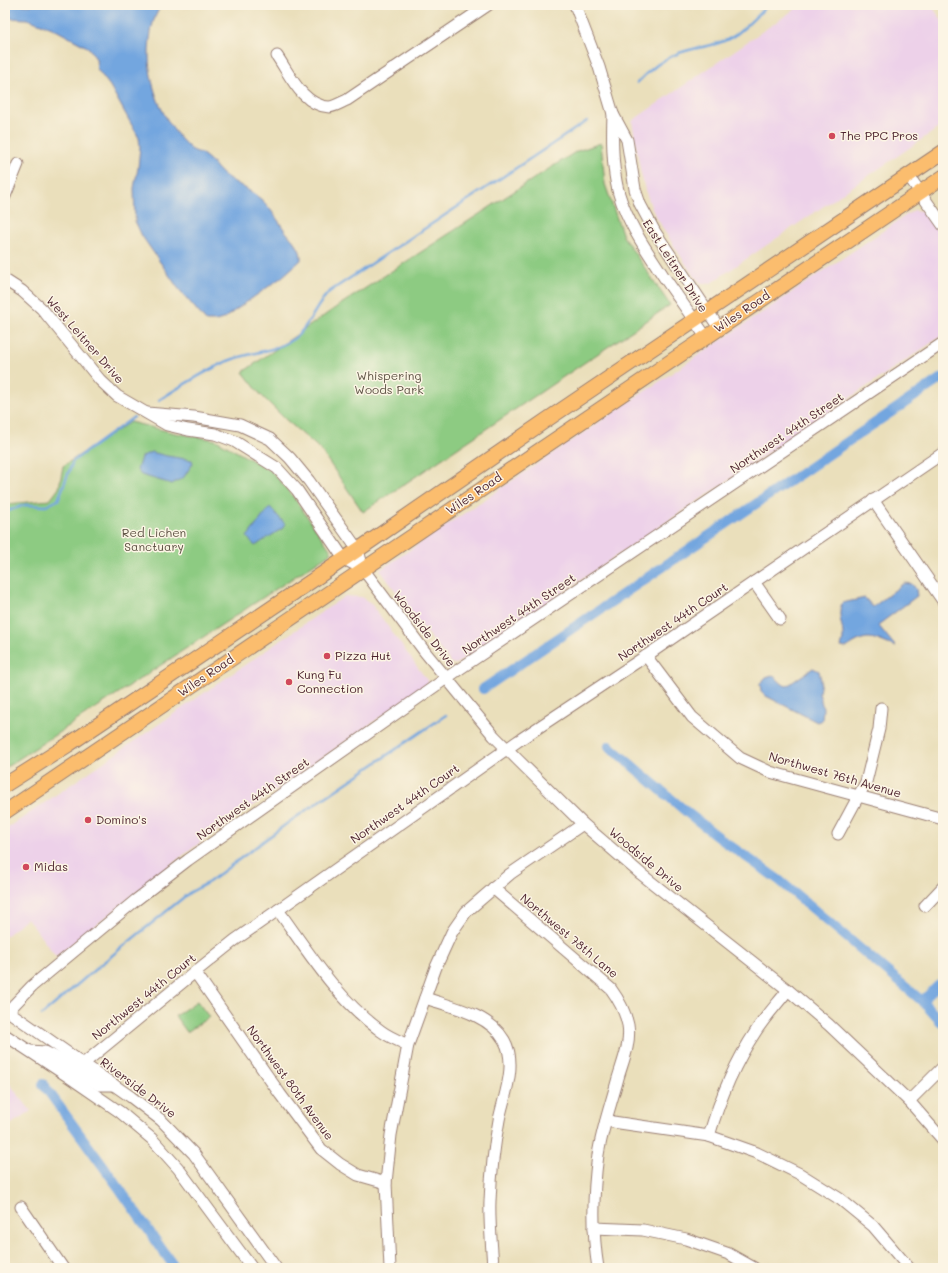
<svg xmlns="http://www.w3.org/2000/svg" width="948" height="1273" font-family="Mali,sans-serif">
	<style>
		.built { fill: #edd1e9 }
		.green { fill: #8dcb82; stroke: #6c7556 }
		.water { fill: #73a6df; stroke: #5e6285 }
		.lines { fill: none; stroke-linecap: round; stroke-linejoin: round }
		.stream { stroke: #73a6df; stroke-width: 2.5 }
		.canal { stroke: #73a6df; stroke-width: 10 }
		.minor-casing { stroke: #9a7f73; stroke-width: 13 }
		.major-casing { stroke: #9a7f73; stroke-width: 16 }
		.minor { stroke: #fff; stroke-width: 11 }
		.major { stroke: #fbbd6e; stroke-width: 14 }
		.poi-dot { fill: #d1495b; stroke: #fcf5e5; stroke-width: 1.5 }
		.labels { text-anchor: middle; stroke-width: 3; stroke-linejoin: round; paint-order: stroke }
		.poi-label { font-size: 12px; fill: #4a1f2b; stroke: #fcf5e5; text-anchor: start }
		.street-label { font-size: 12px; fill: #4a1f2b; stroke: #fcf5e5 }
		.park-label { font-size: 12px; fill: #5e5345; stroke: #fcf5e5 }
	</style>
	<rect width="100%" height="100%" fill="#fcf5e5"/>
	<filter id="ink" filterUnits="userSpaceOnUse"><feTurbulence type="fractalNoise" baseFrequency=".025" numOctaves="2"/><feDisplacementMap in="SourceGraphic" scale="8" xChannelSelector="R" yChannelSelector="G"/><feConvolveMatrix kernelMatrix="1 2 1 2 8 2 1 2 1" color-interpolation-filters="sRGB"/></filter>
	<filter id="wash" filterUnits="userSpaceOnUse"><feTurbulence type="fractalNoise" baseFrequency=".012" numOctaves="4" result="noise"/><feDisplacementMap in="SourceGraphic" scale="16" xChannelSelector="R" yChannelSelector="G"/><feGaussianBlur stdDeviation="0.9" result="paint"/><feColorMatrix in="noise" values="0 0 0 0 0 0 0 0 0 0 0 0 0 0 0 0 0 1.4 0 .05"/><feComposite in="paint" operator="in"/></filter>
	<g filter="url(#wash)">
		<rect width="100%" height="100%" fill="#eadfbb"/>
		<g class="built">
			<polygon points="801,5 931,5 943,22 943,125 711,283 701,283 693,275 665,232 652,209 645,190 640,169 632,121"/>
			<polygon points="914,210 922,211 943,238 943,335 464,659 456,664 451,663 427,633 380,570"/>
			<polygon points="345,596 362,597 373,606 429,683 187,852 56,957 27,918 5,937 5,830"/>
			<polygon points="5,1078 31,1111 5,1128"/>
		</g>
		<g class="green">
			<polygon points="601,143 605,184 623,236 670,305 363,512 320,449 285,419 260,394 243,372 338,306 547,170 577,151"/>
			<polygon points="130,422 175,433 216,440 271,471 292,495 332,552 5,768 5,505 7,504 50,500 59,488 63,466"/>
			<polygon points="197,1001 209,1017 187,1032 175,1016"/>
		</g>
		<g class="water">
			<path d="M5 5H162C151 18 149 41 149 57 150 91 166 127 191 149 195 152 201 152 205 156 212 161 217 169 224 175 236 184 251 190 262 200 272 210 278 221 286 232 293 241 302 248 301 260L282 277 223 319 216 321H206L178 288 142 236 135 221 134 188 138 168 140 146 139 138 110 86 97 69 96 59 89 48 52 28 27 19 5 18Z"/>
			<polygon points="151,452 167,456 192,460 193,463 184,477 172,484 141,475 137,470 141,457"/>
			<polygon points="270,507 285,524 283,528 255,546 247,537"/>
			<path d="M904 583 912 584 916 589 917 596 878 625 896 647C871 638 869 632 846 648L841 647C848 630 835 619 842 603L865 598 873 607Z"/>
			<path d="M813 668 819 671 821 680 819 693 823 708 822 720 817 722 766 696 761 691 760 684 766 677 772 675C778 678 781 685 787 686Z"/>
		</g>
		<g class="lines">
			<g class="stream">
				<path d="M637 83C649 70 662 59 679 53 697 46 717 47 734 36 745 29 758 14 768 5"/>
				<path d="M159 400C181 386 203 372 228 361 250 352 278 352 297 336 311 323 316 305 329 292L587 121"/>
				<polyline points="5,512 25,505 46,506 58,500 73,461 134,417"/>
				<polyline points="42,1015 99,966 189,893 209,882 289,822 446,715"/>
			</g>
			<g class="canal">
				<polyline points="483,689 943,377"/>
				<polyline points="609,746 689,814 725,842 779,880 922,1001 943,1024"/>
				<polyline points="922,1001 943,981"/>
				<polyline points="43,1084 119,1188 175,1268"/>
			</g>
		</g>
	</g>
	<g filter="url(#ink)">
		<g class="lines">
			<g class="minor-casing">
				<g id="minor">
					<polyline points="575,5 599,67 613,114 627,140 635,189 640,204 655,232 719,328"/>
					<path d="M277 56C290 75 303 106 329 107 334 107 342 102 347 100L488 5"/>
					<path d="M613 114C612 139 612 170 619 194 628 224 647 251 664 277 678 297 692 317 706 337"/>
					<polyline points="908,175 943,225"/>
					<polyline points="5,196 18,164"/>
					<polyline points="5,280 22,291 42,309 100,380 117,396 167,425 188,430 215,434 234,441 277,468 297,490 344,559 363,569"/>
					<polyline points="147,413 194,417 240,425 270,439 290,458 309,481 358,550 363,569 425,652 494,736 518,760 583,824 641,874 788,990 829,1025 909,1101 943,1140"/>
					<polyline points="873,500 943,601"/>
					<polyline points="754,582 780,619"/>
					<polyline points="646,656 692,717 740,758 770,772 943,819"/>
					<polyline points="838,834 866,782 879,729 881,708"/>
					<path d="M493 888 611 989C619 1000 625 1011 628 1025 631 1043 623 1061 618 1078 611 1104 602 1129 598 1155 593 1192 592 1231 598 1268"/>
					<polyline points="925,906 943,887"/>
					<path d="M278 910C309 953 337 999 381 1031 389 1037 399 1041 408 1045"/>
					<polyline points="195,972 280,1094 321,1149 340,1164 358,1175 386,1183"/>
					<path d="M425 998C452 1007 489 1014 504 1040 518 1064 504 1095 499 1120 494 1146 491 1174 490 1201 489 1223 492 1246 493 1268"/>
					<polyline points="5,1009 131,1097 161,1120 194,1154 276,1268"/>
					<polyline points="8,1011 32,986 136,900 188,860 458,670 943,343"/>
					<polyline points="5,1035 69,1077 120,1112 152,1139 178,1168 252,1268"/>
					<polyline points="30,1051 45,1052 59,1059 99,1085 114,1085"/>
					<polyline points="83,1064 195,972 235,940 278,910 518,741 646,656 943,453"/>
					<polyline points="909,1101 943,1067"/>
					<polyline points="606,1121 709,1136 757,1153 800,1174 840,1199 873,1226 909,1268"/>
					<path d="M709 1136C720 1098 734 1064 756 1031 765 1017 778 1003 788 990"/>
					<polyline points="21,1207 63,1268"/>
					<polyline points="594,1228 643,1230 686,1239 729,1254 754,1268"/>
					<polyline points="390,1268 386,1183 391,1135 408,1045 436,967 452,932 466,912 510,874 583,824"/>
				</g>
			</g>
			<g class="major-casing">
				<g id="major">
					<polyline points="5,785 68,745 365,545 545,421 943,152"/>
					<polyline points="5,812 943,177"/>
				</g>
			</g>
			<use href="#minor" class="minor"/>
			<use href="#major" class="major"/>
		</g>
	</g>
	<g class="poi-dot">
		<circle cx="832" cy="136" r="4"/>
		<circle cx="327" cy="656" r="4"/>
		<circle cx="289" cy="682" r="4"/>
		<circle cx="88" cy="820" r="4"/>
		<circle cx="26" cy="867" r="4"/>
	</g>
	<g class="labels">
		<g class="poi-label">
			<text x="840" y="140">The PPC Pros</text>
			<text x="335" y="660">Pizza Hut</text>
			<text x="297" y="679">Kung Fu<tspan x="297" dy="14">Connection</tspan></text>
			<text x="96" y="824">Domino's</text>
			<text x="34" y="871">Midas</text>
		</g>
		<g class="street-label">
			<text transform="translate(675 266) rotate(57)" y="4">East Leitner Drive</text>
			<text transform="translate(742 312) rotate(-34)" y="4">Wiles Road</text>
			<text transform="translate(85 340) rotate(49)" y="4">West Leitner Drive</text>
			<text transform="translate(787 433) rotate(-34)" y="4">Northwest 44th Street</text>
			<text transform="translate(474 494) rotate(-34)" y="4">Wiles Road</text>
			<text transform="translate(519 614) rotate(-34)" y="4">Northwest 44th Street</text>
			<text transform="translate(673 622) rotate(-34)" y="4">Northwest 44th Court</text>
			<text transform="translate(424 629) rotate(52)" y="4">Woodside Drive</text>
			<text transform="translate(206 676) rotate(-34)" y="4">Wiles Road</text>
			<text transform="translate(835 775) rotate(16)" y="4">Northwest 76th Avenue</text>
			<text transform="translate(253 799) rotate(-35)" y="4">Northwest 44th Street</text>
			<text transform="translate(405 804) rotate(-35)" y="4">Northwest 44th Court</text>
			<text transform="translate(646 860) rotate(40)" y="4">Woodside Drive</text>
			<text transform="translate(569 936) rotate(40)" y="4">Northwest 78th Lane</text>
			<text transform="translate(144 997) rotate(-39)" y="4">Northwest 44th Court</text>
			<text transform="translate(290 1083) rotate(54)" y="4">Northwest 80th Avenue</text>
			<text transform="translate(138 1088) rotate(37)" y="4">Riverside Drive</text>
		</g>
		<g class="park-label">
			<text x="389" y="380">Whispering<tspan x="389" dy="14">Woods Park</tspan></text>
			<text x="154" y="537">Red Lichen<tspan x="154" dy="14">Sanctuary</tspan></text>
		</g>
	</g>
	<rect width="948" height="1273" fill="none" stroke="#fcf5e5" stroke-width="20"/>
</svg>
